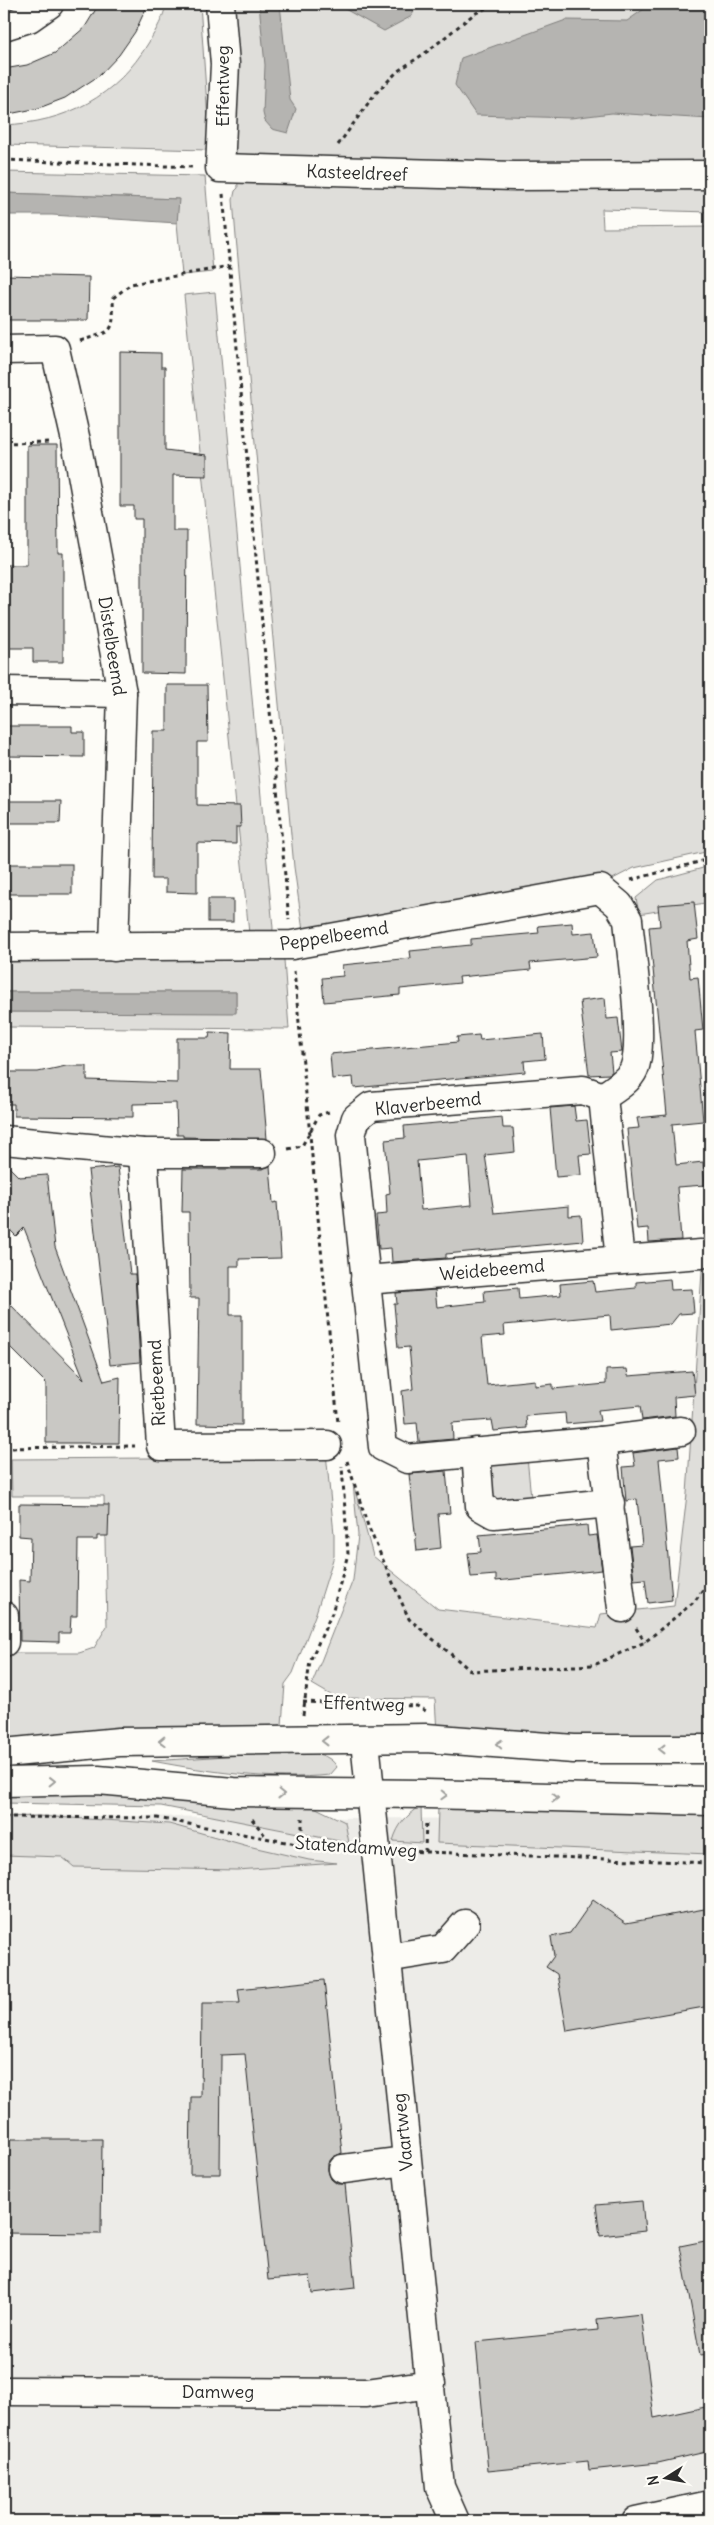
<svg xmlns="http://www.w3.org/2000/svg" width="714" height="2525" font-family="Delius,sans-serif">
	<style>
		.built { fill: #edece8 }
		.green { fill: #dfdeda; stroke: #858482 }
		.water { fill: #b5b4b1; stroke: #7e7d7b }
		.building { fill: #c9c8c4; stroke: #2b2b2b; fill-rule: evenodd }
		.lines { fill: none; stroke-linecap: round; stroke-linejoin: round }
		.minor-casing { stroke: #2b2b2b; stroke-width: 31 }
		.major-casing { stroke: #2b2b2b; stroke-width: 31 }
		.path { stroke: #2b2b2b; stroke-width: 3; stroke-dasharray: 4 4; stroke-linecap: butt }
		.minor { stroke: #fdfcf7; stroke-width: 28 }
		.major { stroke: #fdfcf7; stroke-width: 28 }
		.oneway { stroke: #9e9e9b }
		.labels { text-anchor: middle; stroke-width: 5; stroke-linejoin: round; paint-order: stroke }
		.street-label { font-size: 18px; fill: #2b2b2b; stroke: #fdfcf7 }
	</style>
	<rect width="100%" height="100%" fill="#fdfcf7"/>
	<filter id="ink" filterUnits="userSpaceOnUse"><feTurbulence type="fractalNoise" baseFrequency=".02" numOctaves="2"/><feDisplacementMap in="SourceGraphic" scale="10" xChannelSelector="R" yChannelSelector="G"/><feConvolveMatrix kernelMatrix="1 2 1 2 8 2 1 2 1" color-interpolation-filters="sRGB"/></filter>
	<g filter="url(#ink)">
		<polygon class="built" points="4,1815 710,1821 710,2521 4,2521"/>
		<g class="green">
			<path d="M166 4H200L209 135 208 150 4 145V125C67 122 116 97 149 42 156 30 164 17 166 4Z"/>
			<polygon points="227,4 710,4 710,212 602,209 603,228 710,227 710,851 634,868 603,884 303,931 294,867 236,237 233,200 235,191 238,188"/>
			<polygon points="4,172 205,176 213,272 182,275 177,223 178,199 4,193"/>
			<polygon points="215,292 273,928 272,938 250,943 184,295"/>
			<polygon points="710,857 710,998 705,903 639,914 636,898 658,880 703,868 703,860"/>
			<polygon points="251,955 277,955 284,960 289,1029 4,1027 4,1012 236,1012 236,992 4,992 4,959 235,959"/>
			<polygon points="710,1098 710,1446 705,1595 710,1604 710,1736 649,1738 437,1733 435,1699 336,1698 312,1684 353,1580 358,1535 353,1483 373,1556 438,1609 597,1628 601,1614 674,1606 687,1494 704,1242"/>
			<polygon points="326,1453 334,1534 334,1556 316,1613 293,1673 285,1684 282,1725 4,1738 4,1653 79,1653 94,1648 107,1626 104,1496 12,1496 11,1459 293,1457"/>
			<polygon points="527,1457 531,1498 492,1502 489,1460"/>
			<path d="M300 1751C314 1753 330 1754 337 1767L330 1775C270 1781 211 1772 152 1761Z"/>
			<polygon points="122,1790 237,1806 314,1807 345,1822 349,1843 161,1806 4,1803 4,1795"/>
			<path d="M421 1806 422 1843 393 1841C398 1824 406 1816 421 1806Z"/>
			<polygon points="438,1807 710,1812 710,1854 437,1843"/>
			<polygon points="38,1816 169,1824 248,1846 309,1860 337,1863 237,1870 74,1867 62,1857 4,1855 4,1817"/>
		</g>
		<g class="water">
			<polygon points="259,4 280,4 290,100 296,109 288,133 272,129 265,121 263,113 265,65"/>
			<polygon points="336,4 416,4 412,16 384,31"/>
			<polygon points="651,4 710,4 710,119 612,113 571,118 476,115 455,85 461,58 566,20 627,21"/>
			<polygon points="4,193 179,199 177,223 52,215 4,215"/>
			<polygon points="4,992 236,992 236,1013 4,1012"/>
		</g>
		<g class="building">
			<polygon points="99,4 148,4 135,32 119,55 100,75 65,98 39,108 4,115 4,69 27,65 55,53 85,27"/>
			<polygon points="4,275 89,277 88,320 4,320"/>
			<polygon points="120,352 161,353 161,367 165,367 165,450 207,455 207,476 173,475 173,531 187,531 186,674 142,673 142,519 134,519 134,506 120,506"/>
			<polygon points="27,445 57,445 58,553 63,553 63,662 33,662 33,648 4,648 4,565 27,565"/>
			<polygon points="167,685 207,685 208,742 197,742 197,805 240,806 241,827 236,827 236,844 197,843 197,893 166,892 166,879 152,879 153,731 167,731"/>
			<polygon points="4,726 72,726 72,732 84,732 84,757 4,756"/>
			<polygon points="6,801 61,801 60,823 6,823"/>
			<rect x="4" y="864" width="68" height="30"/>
			<rect x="208" y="899" width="25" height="23"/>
			<polygon points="694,902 698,939 687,941 690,978 698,977 703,1030 695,1031 703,1121 672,1124 676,1165 703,1162 705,1185 677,1187 681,1240 649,1242 648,1228 637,1229 627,1129 639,1128 637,1118 667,1115 649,927 660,926 658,905"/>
			<polygon points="572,923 573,934 594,932 597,957 530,963 531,970 459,977 460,983 400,989 400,995 324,1002 322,978 343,976 342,965 411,958 410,951 471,945 471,939 539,933 538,926"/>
			<polygon points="605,998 607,1019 618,1018 622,1052 610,1053 612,1072 609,1074 589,1075 580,1001"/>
			<polygon points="210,1032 231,1033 230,1069 261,1069 267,1139 183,1137 183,1135 177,1135 176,1103 133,1104 133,1117 14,1116 14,1104 4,1104 4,1072 38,1072 66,1066 87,1066 87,1080 177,1083 177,1038 209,1038"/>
			<polygon points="543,1034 545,1059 524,1061 525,1072 354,1088 353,1077 332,1079 330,1054 458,1042 457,1037 479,1035 480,1040"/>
			<polygon points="574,1106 576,1121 587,1120 591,1154 579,1155 581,1175 556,1177 550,1108"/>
			<path d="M502 1117 503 1128H513L515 1152 485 1155 494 1213 569 1206V1216L581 1215 583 1241 446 1254V1258L392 1262 391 1248 379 1249 376 1215 387 1214 386 1194 390 1193 385 1140 405 1138 404 1126ZM468 1156 472 1205 421 1210 417 1161Z"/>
			<polygon points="4,1162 19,1177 47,1175 55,1247 104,1381 120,1377 119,1443 46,1443 46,1383 4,1341 4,1298 84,1379 24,1228 16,1236 4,1224"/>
			<polygon points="270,1166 273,1203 277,1202 281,1258 239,1259 239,1266 230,1266 230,1315 242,1315 242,1425 197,1424 199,1298 190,1298 189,1212 182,1212 183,1169 262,1169"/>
			<polygon points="118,1167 130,1274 135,1274 140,1362 110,1365 88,1170"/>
			<polygon points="670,1279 671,1290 692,1289 694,1313 679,1314 671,1324 611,1330 610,1315 504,1325 505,1335 482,1337 487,1385 535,1380 535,1386 553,1384 553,1389 606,1384 606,1370 627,1369 628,1376 692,1371 695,1395 674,1397 675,1416 642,1420 640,1406 598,1410 600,1421 566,1424 565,1413 526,1416 527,1428 494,1431 492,1420 452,1423 453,1439 419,1442 417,1423 405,1424 402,1391 413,1389 409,1347 398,1348 394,1304 397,1304 396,1293 435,1290 437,1307 485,1302 484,1291 518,1288 519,1299 561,1295 560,1284 593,1281 595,1292 636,1288 636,1282"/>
			<polygon points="678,1447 679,1457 659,1459 672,1600 648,1603 645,1579 634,1580 630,1546 642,1545 637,1499 626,1501 623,1467 635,1466 633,1453"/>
			<polygon points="446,1471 450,1513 438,1514 441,1548 417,1551 409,1474"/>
			<polygon points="19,1504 109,1505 108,1536 97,1536 97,1540 78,1540 77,1616 71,1616 70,1633 59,1633 59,1642 20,1641 19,1580 30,1581 31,1537 19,1536"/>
			<polygon points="587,1525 588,1536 597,1535 602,1570 496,1581 496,1575 471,1577 468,1553 481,1552 479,1535"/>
			<polygon points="593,1900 626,1923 710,1908 710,2006 567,2031 557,1974 546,1967 554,1956 551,1937 570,1933"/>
			<polygon points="324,1980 342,2153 333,2157 328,2163 328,2170 331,2179 337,2184 345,2184 355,2288 312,2293 310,2276 268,2280 245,2054 221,2055 220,2174 190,2174 191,2097 201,2097 202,2003 240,2003 238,1989"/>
			<polygon points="4,2139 102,2139 101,2234 4,2233"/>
			<polygon points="642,2201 645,2231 600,2236 596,2205"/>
			<polygon points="710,2240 710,2354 700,2355 680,2246"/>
			<polygon points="641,2314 654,2418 710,2406 710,2451 658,2463 589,2470 588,2461 488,2471 476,2342 598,2330 597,2319"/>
		</g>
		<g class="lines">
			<g class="minor-casing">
				<g id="minor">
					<polyline points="220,4 225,64 220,168 515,176 710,175"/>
					<polyline points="4,26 29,18 49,4"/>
					<polyline points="4,350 55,349 76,441 122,693 114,947"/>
					<polyline points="4,691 122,693"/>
					<path d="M4 947 292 945 600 889 619 905 628 920C631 952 645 1043 634 1069 629 1081 613 1090 603 1097L583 1090 371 1106 356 1118 351 1135 383 1447 407 1459 601 1441 622 1608"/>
					<polyline points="603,1097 620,1260"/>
					<polyline points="4,1140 143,1153 262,1153"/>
					<polyline points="143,1153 161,1446 327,1445"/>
					<polyline points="365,1280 701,1254"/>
					<polyline points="601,1441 681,1431"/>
					<polyline points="476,1452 480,1506 494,1514 610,1503"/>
					<polyline points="4,1616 4,1642"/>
					<polyline points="365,1741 440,2487 455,2521"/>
					<polyline points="386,1958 443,1949 465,1924"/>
					<polyline points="343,2169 406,2161"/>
					<polyline points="4,2391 366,2393 431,2384"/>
					<polyline points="636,2521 710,2505"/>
				</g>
			</g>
			<g class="major-casing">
				<g id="major">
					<polyline points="4,1753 119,1742 426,1738 574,1749 710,1749"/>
					<polyline points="4,1782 98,1780 233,1792 427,1794 710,1801"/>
				</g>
			</g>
			<g class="path">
				<polyline points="338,145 374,95 398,71 428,51 474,14 495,4"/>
				<polyline points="4,160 193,167"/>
				<polyline points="223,194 289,920"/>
				<path d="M80 341C113 330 114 336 113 298L131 284 230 266"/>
				<polyline points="4,443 51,442"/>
				<polyline points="631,880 710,859"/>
				<polyline points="294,971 338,1423"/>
				<polyline points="288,1149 302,1146 319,1115 332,1111"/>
				<polyline points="4,1448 135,1446"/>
				<polyline points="347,1461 368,1526 409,1619 471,1671 594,1665 645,1642 695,1601 710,1579"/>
				<polyline points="636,1628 645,1642"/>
				<polyline points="303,1702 417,1706 426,1711"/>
				<polyline points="303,1715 310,1661 332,1613 348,1554 342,1466"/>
				<polyline points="4,1817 157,1818 302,1845 350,1848"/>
				<polyline points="252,1819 267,1838"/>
				<polyline points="302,1845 302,1818"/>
				<polyline points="401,1851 710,1863"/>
				<polyline points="425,1852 426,1820"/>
			</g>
			<use href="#minor" class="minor"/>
			<use href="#major" class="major"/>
		</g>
		<defs><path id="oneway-chevron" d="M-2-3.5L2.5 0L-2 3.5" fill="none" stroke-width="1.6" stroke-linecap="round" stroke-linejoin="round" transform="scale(1.25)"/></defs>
		<g class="oneway">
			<use href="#oneway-chevron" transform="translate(162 1741) rotate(178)"/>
			<use href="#oneway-chevron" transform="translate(325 1741) rotate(180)"/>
			<use href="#oneway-chevron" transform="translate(499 1744) rotate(-176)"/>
			<use href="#oneway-chevron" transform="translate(662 1749) rotate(-180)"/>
			<use href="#oneway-chevron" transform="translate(52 1781) rotate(-1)"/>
			<use href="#oneway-chevron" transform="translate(281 1794) rotate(1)"/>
			<use href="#oneway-chevron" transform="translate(444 1795) rotate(2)"/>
			<use href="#oneway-chevron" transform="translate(555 1798) rotate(1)"/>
		</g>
	</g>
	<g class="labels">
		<g class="street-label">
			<text transform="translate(223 86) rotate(-90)" y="6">Effentweg</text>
			<text transform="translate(357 173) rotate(2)" y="6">Kasteeldreef</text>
			<text transform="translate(112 646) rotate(81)" y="6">Distelbeemd</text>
			<text transform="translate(334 936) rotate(-9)" y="6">Peppelbeemd</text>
			<text transform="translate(428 1104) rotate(-6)" y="6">Klaverbeemd</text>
			<text transform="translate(492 1270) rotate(-5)" y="6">Weidebeemd</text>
			<text transform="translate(157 1383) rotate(-93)" y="6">Rietbeemd</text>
			<text transform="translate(364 1704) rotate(2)" y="6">Effentweg</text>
			<text transform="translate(356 1847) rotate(4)" y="6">Statendamweg</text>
			<text transform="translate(403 2132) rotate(-96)" y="6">Vaartweg</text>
			<text x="218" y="2398">Damweg</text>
		</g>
	</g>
	<rect width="714" height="2525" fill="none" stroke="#fdfcf7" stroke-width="20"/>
	<rect x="10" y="10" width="694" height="2505" fill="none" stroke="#2b2b2b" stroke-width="2" filter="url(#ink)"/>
	<g transform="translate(666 2478) rotate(259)" stroke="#fdfcf7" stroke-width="4" paint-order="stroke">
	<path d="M0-4L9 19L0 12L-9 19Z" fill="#2b2b2b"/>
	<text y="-8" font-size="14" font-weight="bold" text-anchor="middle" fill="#2b2b2b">N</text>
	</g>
</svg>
